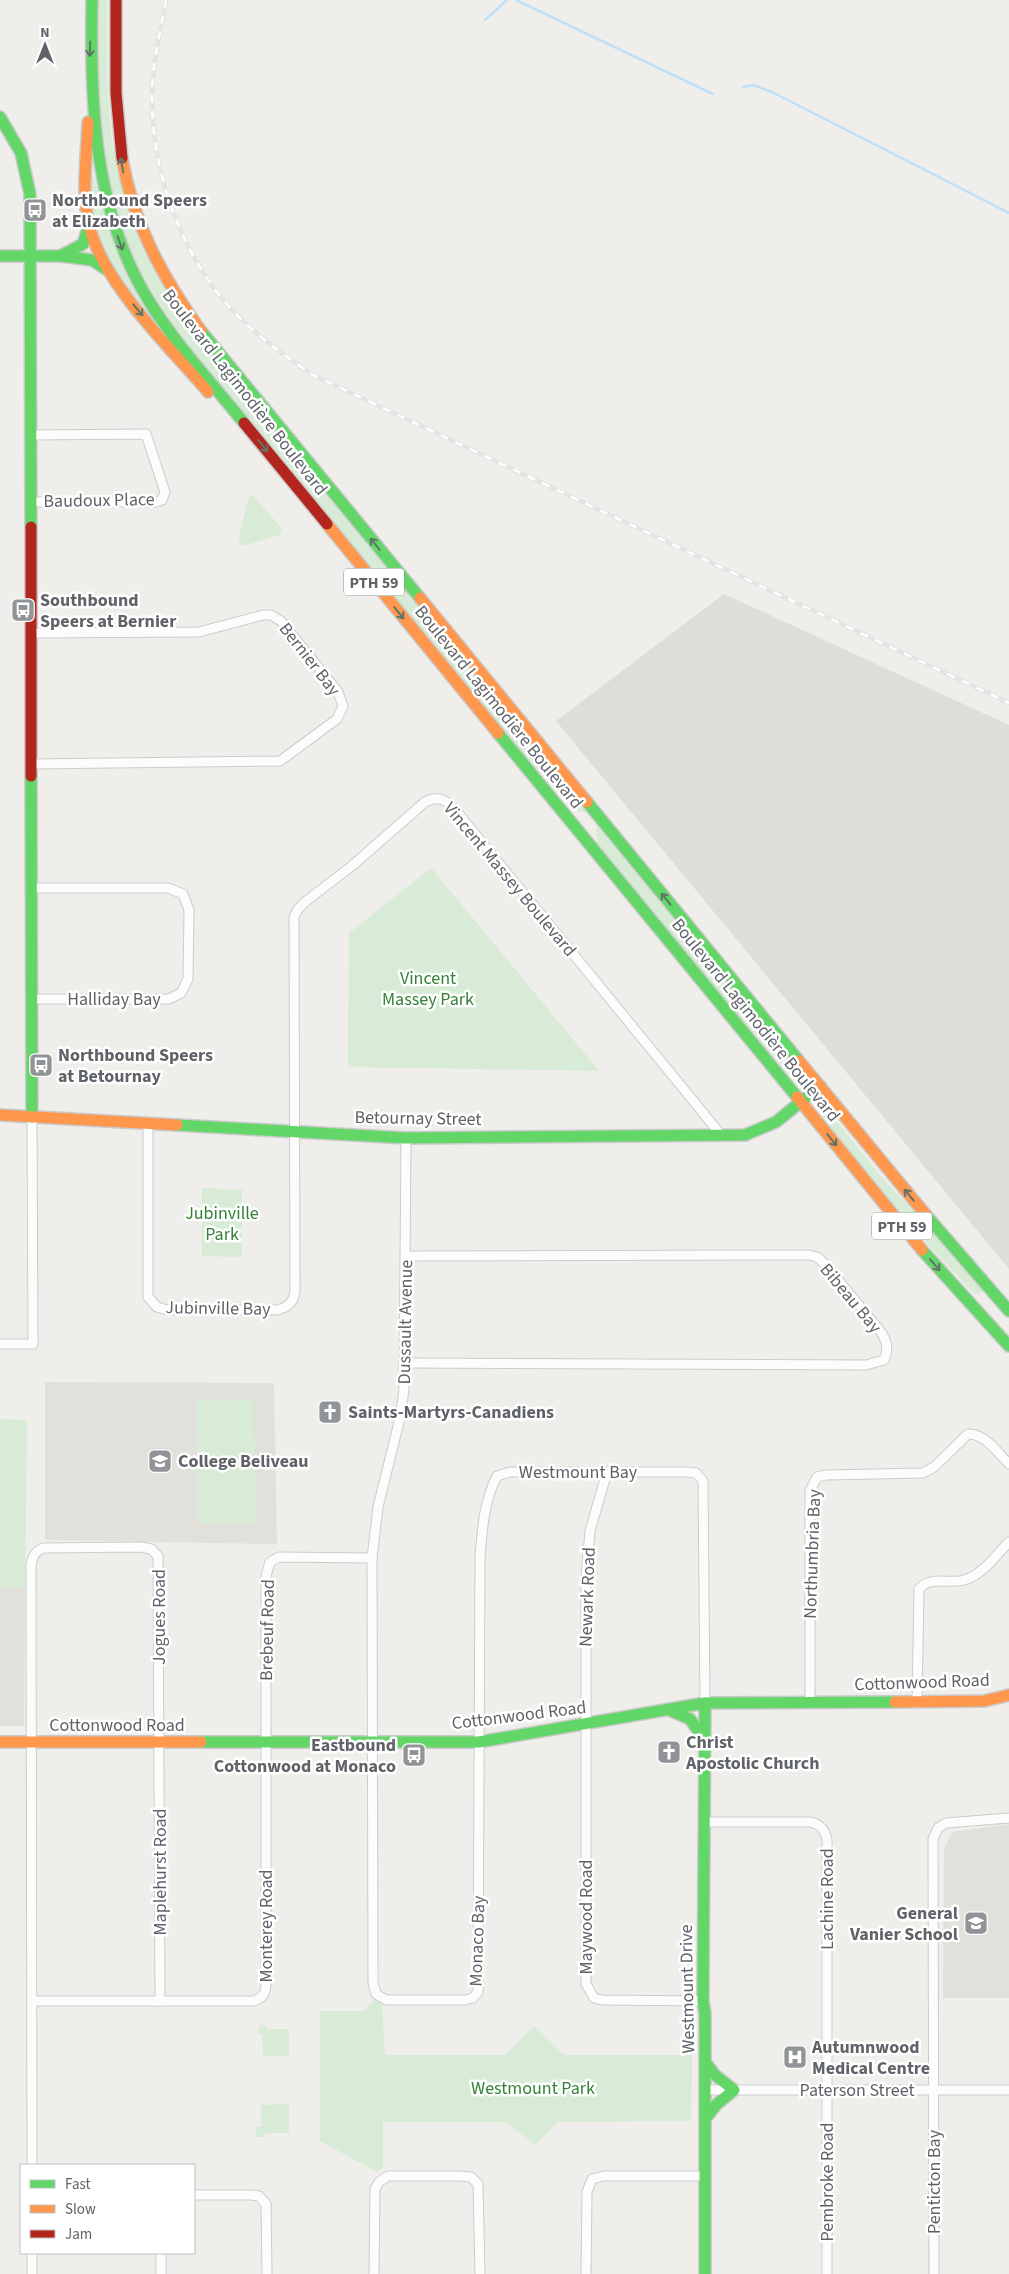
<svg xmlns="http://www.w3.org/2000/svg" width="1009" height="2274" font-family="'Source Sans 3',sans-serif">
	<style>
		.industrial { fill: #dfddda }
		.education { fill: #e2e0da }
		.green { fill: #d8ebd6 }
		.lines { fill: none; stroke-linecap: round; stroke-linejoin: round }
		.stream { stroke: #bfe0f9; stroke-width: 2.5 }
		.street-casing { stroke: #cbcccc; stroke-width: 11 }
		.fast-casing { stroke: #cacacb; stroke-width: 14 }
		.slow-casing { stroke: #cacacb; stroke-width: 14 }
		.jam-casing { stroke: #cacacb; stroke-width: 14 }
		.street { stroke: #fdfcfc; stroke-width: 9 }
		.fast { stroke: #63d668; stroke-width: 11 }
		.slow { stroke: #ff974d; stroke-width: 11 }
		.jam { stroke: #b3261e; stroke-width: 11 }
		.rail-casing { stroke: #e4e4e4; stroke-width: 4.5 }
		.rail { stroke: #fff; stroke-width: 2.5; stroke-dasharray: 8; stroke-linecap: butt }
		.oneway { stroke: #607468 }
		.labels { text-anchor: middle; stroke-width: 5; stroke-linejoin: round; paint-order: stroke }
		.shield { fill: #fff; stroke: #8f9295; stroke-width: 1 }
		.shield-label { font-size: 16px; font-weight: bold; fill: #5f6368 }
		.poi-label { font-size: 18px; font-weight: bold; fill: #5f6368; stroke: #fff; text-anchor: start }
		.street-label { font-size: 18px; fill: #5f6368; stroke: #fff }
		.park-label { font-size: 18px; fill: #348238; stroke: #fff }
	</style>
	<rect width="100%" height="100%" fill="#efeeea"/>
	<polygon class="industrial" points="724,594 1009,725 1009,1269 556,721"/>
	<g class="education">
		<polygon points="45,1382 274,1383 277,1544 45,1540"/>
		<polygon points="0,1587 25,1587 24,1726 0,1726"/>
		<polygon points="1009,1824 1009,1998 943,1998 944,1849 952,1832"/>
	</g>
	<g class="green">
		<path d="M97 0H107C108 56 105 114 117 169 124 198 134 225 145 253L586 809 585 813 573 809 515 743 195 354C154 301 118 242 105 175 94 117 96 58 97 0Z"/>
		<polygon points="92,172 110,230 157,323 126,291 103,253 91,208"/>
		<polygon points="253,495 282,529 280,535 243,546 238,540 249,496"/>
		<polygon points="597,826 800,1072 804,1081 802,1085 797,1083 717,991 597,844 596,829"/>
		<polygon points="431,868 433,870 599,1071 348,1067 349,933"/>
		<polygon points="822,1107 826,1108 883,1179 921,1219 983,1290 982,1293 976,1294 972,1291 896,1210 828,1127 820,1110"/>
		<polygon points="202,1188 242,1190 242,1257 202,1256"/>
		<polygon points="197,1400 254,1400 255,1523 198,1523"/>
		<polygon points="0,1419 27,1420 25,1587 0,1587"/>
		<polygon points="374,2000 382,2005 385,2055 505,2055 534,2026 564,2055 692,2055 691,2121 558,2122 535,2145 506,2122 383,2122 383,2168 377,2172 320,2141 320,2011 363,2011"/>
		<polygon points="260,2025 265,2025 266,2029 289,2029 289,2056 263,2056 262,2034 258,2033"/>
		<polygon points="289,2104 289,2133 265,2133 265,2137 256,2137 256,2127 261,2127 261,2105"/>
	</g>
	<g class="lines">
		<g class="stream">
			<polyline points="516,0 713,94"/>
			<polyline points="485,20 507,0"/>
			<polyline points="743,87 753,85 774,93 1009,213"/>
		</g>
		<g class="street-casing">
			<g id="street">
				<polyline points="31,435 146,434 165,492 162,500 156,502 31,502"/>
				<polyline points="31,633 199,632 263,615 271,615 281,621 338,692 343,706 337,719 280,761 32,764"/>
				<polyline points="31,888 168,888 183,894 189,910 188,979 181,993 169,999 32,999"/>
				<path d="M148 1123V1297L157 1307 167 1310H277C288 1307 293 1303 295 1292L294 917 298 909 305 902 353 865 425 802C439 795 447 800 457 812L722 1136"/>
				<path d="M406 1138 404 1388 401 1414 378 1507 372 1558 373 1983 376 1994 386 2000H465L473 1998 478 1992 480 1558C482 1530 484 1501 497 1476L510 1472H687L696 1473 703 1481 705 1703"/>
				<polyline points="0,1344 33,1344 32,1117"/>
				<path d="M405 1363 866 1365 884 1360C889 1348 887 1342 881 1332L825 1264 817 1257 809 1255 406 1256"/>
				<polyline points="607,1472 590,1531 586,1578 586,1984 594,1998 602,2000 703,2001"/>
				<path d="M810 1701V1491L817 1477 826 1475 923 1473 934 1467 968 1434C986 1434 997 1452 1009 1464"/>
				<path d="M917 1703 919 1589C932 1574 951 1586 967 1579 984 1573 997 1554 1009 1542"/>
				<path d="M704 1822H811C821 1825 825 1830 827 1840V2274"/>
				<path d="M32 2001H254C264 1997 266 1993 266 1982V1576L270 1562 279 1557 372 1558"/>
				<polyline points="705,2090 1009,2090"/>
				<path d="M32 2165 31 1566C32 1558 34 1552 43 1548L141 1547 151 1549 158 1556 160 2001"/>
				<polyline points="194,2195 251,2195 259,2196 266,2204 267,2274"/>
				<polyline points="32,2253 32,2274"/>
				<polyline points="161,2274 161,2253"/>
				<polyline points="374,2274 375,2189 379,2182 388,2176 461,2176 471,2177 478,2184 480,2274"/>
				<polyline points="586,2274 587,2192 592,2179 604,2176 705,2176"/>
				<polyline points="934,2274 933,1839 938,1828 946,1823 1009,1818"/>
			</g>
		</g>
		<g class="fast-casing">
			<g id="fast">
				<path d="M92 0C90 103 93 210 149 301 176 345 212 383 244 423"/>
				<polyline points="0,117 21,153 30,194 31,527"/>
				<polyline points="62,255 83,244 89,225"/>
				<polyline points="0,256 61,256"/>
				<polyline points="61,256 92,260 106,269"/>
				<polyline points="201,331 420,598"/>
				<polyline points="498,733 797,1097"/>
				<polyline points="31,776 32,1117"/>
				<polyline points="587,802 799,1061"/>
				<polyline points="177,1125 406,1138 745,1135 776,1122 820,1086"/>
				<polyline points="926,1215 1009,1311"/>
				<polyline points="922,1250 1009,1346"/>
				<polyline points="705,1703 703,2001 705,2013 705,2274"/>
				<polyline points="669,1710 690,1719 704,1739"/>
				<polyline points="201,1742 479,1742 705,1703 895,1702"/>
				<polyline points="705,2062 715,2075 734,2090 717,2104 705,2119"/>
			</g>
		</g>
		<g class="slow-casing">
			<g id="slow">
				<path d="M88 122C87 155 81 193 89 225 103 284 169 346 208 392"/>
				<path d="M122 158C133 224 163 278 201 331"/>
				<polyline points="327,524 498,733"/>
				<polyline points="420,598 587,802"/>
				<polyline points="799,1061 926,1215"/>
				<polyline points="797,1097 922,1250"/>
				<polyline points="0,1115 177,1125"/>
				<polyline points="895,1702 984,1701 1009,1695"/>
				<polyline points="0,1742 201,1742"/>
			</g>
		</g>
		<g class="jam-casing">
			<g id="jam">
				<polyline points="116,0 116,93 122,158"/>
				<polyline points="244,423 327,524"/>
				<polyline points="31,527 31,776"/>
			</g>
		</g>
		<use href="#street" class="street"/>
		<use href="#fast" class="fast"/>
		<use href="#slow" class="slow"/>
		<use href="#jam" class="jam"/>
		<g class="rail-casing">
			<path id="rail" d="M166 0C160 33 151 68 152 102 153 176 182 256 233 311 257 336 285 356 313 375L1009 703"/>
		</g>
		<use href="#rail" class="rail"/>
	</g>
	<defs><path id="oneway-shaft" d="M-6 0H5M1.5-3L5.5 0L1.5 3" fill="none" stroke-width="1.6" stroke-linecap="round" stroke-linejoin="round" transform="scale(1.25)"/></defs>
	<g class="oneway">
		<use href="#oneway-shaft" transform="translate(90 49) rotate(92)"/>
		<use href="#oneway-shaft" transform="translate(122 165) rotate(-100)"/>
		<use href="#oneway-shaft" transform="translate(120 243) rotate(70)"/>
		<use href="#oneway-shaft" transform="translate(138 310) rotate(50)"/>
		<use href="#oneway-shaft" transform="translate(263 446) rotate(51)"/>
		<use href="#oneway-shaft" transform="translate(375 544) rotate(-129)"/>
		<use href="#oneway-shaft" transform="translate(399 613) rotate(51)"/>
		<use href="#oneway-shaft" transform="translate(666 899) rotate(-129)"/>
		<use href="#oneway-shaft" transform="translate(832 1140) rotate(51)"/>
		<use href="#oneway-shaft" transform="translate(909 1195) rotate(-130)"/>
		<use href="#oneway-shaft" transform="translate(935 1265) rotate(49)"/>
	</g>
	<defs>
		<g id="bus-square" transform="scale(1.25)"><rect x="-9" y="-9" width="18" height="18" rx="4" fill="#919496" stroke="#fff"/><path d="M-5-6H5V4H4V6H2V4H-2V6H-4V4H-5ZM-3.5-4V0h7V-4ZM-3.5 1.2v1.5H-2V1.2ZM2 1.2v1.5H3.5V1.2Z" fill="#fff"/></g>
		<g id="church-square" transform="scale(1.25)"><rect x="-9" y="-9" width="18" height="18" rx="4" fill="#919496" stroke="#fff"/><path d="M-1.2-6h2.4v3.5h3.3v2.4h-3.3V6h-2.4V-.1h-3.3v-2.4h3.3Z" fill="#fff"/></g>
		<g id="school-square" transform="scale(1.25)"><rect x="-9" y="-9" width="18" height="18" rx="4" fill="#919496" stroke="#fff"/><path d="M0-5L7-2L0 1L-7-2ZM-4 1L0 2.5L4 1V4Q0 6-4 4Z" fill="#fff"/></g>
		<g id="hospital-square" transform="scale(1.25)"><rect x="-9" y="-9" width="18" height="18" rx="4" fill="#919496" stroke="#fff"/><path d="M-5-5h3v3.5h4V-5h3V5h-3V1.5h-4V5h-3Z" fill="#fff"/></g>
	</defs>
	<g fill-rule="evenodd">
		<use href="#bus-square" x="35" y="210"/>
		<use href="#bus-square" x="23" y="610"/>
		<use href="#bus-square" x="41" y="1065"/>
		<use href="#church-square" x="330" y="1412"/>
		<use href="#school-square" x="160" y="1461"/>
		<use href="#church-square" x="669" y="1752"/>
		<use href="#bus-square" x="414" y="1755"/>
		<use href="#school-square" x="976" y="1923"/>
		<use href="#hospital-square" x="795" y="2057"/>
	</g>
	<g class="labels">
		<g class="shield">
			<rect x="344" y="568.5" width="60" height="27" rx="4"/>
			<rect x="872" y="1212.5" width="60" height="27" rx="4"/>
		</g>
		<g class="shield-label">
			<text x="374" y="588">PTH 59</text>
			<text x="902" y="1232">PTH 59</text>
		</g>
		<g class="poi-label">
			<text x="52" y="206">Northbound Speers<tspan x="52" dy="21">at Elizabeth</tspan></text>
			<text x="40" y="606">Southbound<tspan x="40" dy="21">Speers at Bernier</tspan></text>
			<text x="58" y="1061">Northbound Speers<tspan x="58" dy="21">at Betournay</tspan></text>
			<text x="348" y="1418">Saints-Martyrs-Canadiens</text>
			<text x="178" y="1467">College Beliveau</text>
			<text x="686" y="1748">Christ<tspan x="686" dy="21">Apostolic Church</tspan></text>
			<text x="396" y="1751" text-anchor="end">Eastbound<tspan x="396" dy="21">Cottonwood at Monaco</tspan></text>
			<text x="958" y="1919" text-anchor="end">General<tspan x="958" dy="21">Vanier School</tspan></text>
			<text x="812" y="2053">Autumnwood<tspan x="812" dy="21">Medical Centre</tspan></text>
		</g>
		<g class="street-label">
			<text transform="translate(245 392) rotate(52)" y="6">Boulevard Lagimodière Boulevard</text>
			<text transform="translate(99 500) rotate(-1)" y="6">Baudoux Place</text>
			<text transform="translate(310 659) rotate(52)" y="6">Bernier Bay</text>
			<text transform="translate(499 707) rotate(51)" y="6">Boulevard Lagimodière Boulevard</text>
			<text transform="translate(510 879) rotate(50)" y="6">Vincent Massey Boulevard</text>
			<text x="114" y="1005">Halliday Bay</text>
			<text transform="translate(756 1020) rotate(51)" y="6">Boulevard Lagimodière Boulevard</text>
			<text transform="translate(418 1118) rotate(1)" y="6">Betournay Street</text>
			<text transform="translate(851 1298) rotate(50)" y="6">Bibeau Bay</text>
			<text transform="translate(218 1308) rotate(1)" y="6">Jubinville Bay</text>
			<text transform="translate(405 1322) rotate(-89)" y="6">Dussault Avenue</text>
			<text x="578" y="1478">Westmount Bay</text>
			<text transform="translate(812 1554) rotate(-88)" y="6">Northumbria Bay</text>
			<text transform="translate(587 1597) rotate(-88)" y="6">Newark Road</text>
			<text transform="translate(159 1617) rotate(-90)" y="6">Jogues Road</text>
			<text transform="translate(267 1630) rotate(-89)" y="6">Brebeuf Road</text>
			<text transform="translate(922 1682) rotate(-2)" y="6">Cottonwood Road</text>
			<text transform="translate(519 1715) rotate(-7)" y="6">Cottonwood Road</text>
			<text x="117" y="1731">Cottonwood Road</text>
			<text transform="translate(160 1872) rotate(-90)" y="6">Maplehurst Road</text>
			<text transform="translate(827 1899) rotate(-90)" y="6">Lachine Road</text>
			<text transform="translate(586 1917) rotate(-90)" y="6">Maywood Road</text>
			<text transform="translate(266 1926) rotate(-90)" y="6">Monterey Road</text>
			<text transform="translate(477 1941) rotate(-88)" y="6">Monaco Bay</text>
			<text transform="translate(687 1989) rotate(-91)" y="6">Westmount Drive</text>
			<text x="857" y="2096">Paterson Street</text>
			<text transform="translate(827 2182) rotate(-90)" y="6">Pembroke Road</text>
			<text transform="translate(934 2182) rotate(-90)" y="6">Penticton Bay</text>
		</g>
		<g class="park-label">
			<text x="428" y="984">Vincent<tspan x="428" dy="21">Massey Park</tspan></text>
			<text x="222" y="1219">Jubinville<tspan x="222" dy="21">Park</tspan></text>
			<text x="533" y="2094">Westmount Park</text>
		</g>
	</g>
	<rect x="20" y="2164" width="175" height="90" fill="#ffffff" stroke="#bfc1c3"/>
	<rect x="30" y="2180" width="25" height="8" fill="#63d668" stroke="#bfc1c3"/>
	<text x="65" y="2189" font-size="15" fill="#5f6368">Fast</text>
	<rect x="30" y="2205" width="25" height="8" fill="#ff974d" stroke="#bfc1c3"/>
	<text x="65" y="2214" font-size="15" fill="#5f6368">Slow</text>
	<rect x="30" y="2230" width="25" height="8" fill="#b3261e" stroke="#bfc1c3"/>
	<text x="65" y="2239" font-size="15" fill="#5f6368">Jam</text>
	<g transform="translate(45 45)" stroke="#ffffff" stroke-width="4" paint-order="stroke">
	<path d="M0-4L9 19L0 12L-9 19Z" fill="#5f6368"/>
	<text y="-8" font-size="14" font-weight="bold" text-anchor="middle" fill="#5f6368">N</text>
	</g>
</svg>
